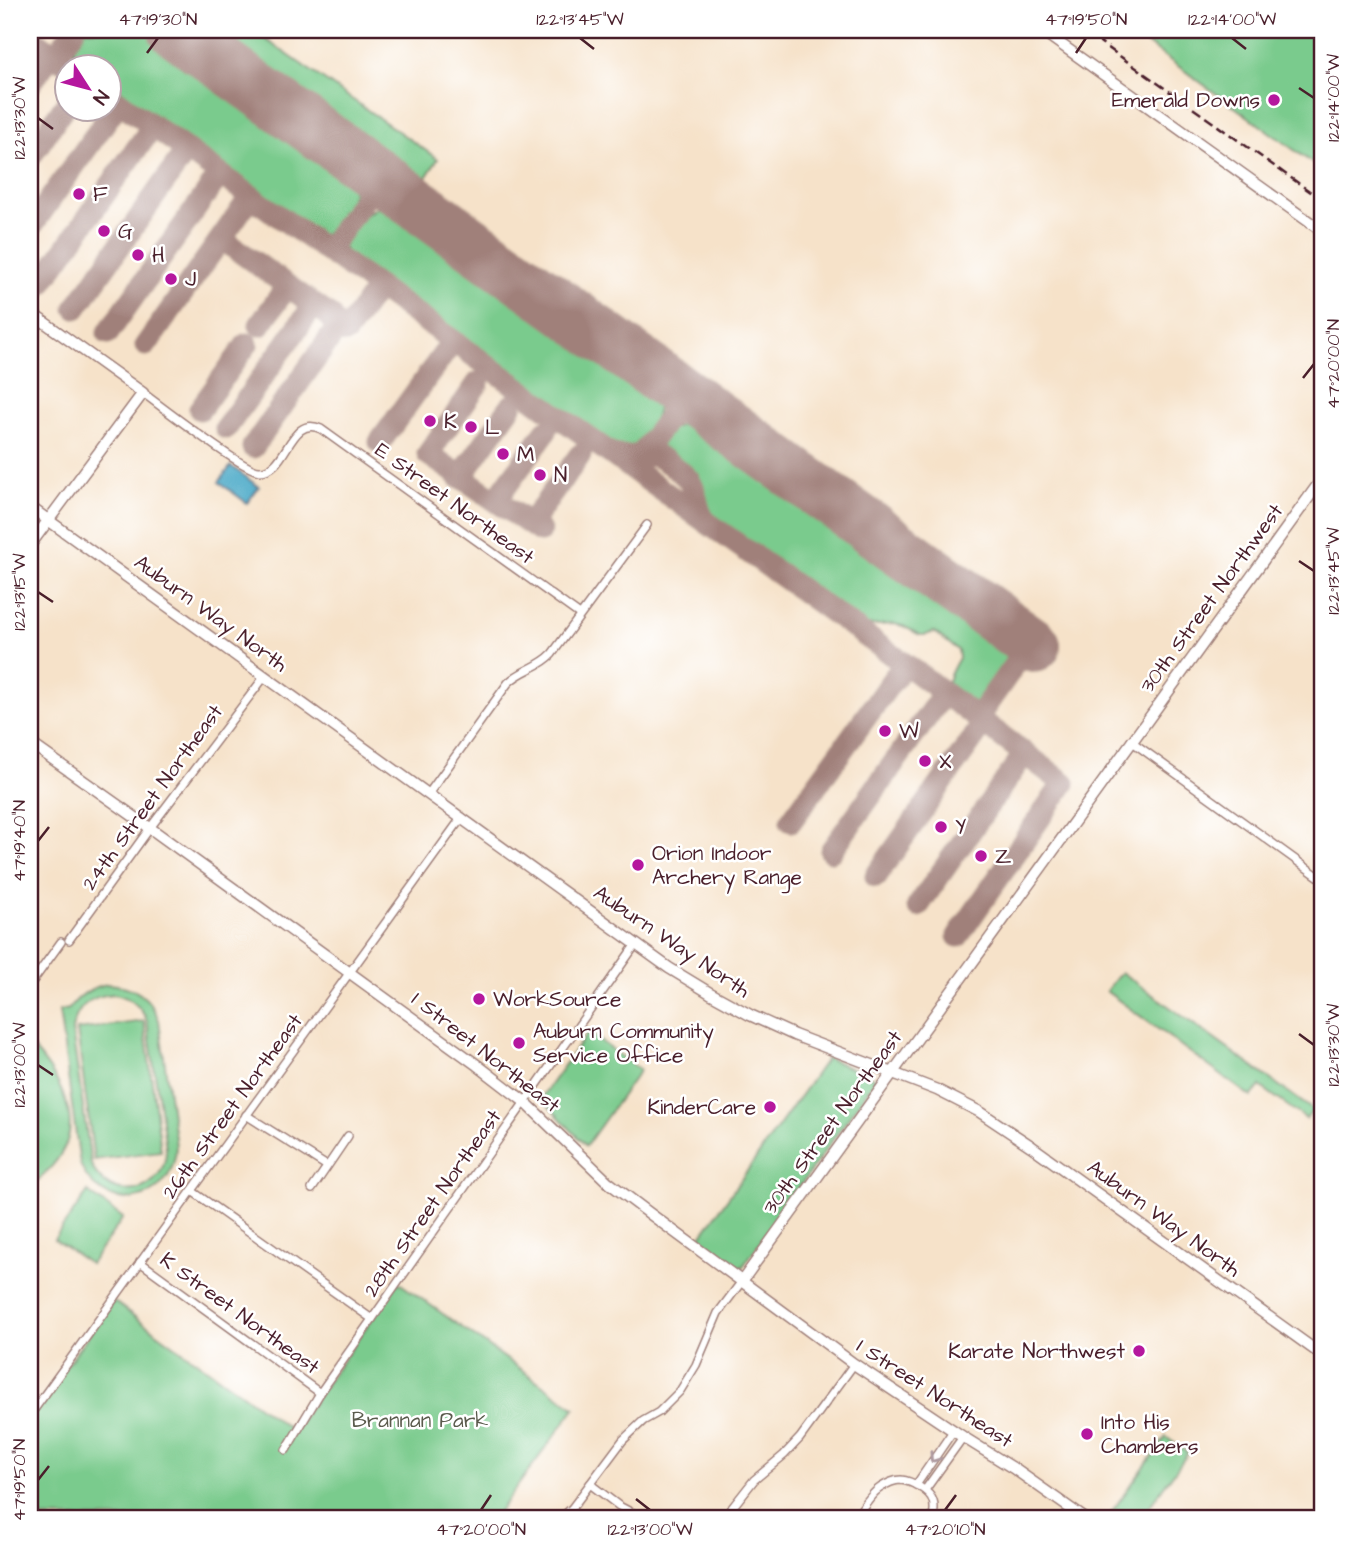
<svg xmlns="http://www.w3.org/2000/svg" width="1352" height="1548" font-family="'Architects Daughter',sans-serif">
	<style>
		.green { fill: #7acb8d; stroke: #62755c; stroke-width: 2; fill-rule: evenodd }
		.water { fill: #48a9c7; stroke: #496479; stroke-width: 2 }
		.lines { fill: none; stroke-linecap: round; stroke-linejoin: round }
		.taxiway { stroke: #a0807a; stroke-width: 23 }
		.runway { stroke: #a0807a; stroke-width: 54 }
		.street-casing { stroke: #a0807a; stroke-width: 10 }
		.secondary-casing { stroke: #a0807a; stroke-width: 13 }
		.street { stroke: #fff; stroke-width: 7 }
		.secondary { stroke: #fff; stroke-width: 10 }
		.rail { stroke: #4a1f2b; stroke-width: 2.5; stroke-dasharray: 10 5; stroke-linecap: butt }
		.oneway { stroke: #ae9aa0 }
		.ticks { fill: none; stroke: #4a1f2b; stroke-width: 2.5 }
		.poi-dot { fill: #b5179e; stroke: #fff; stroke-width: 2.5 }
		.labels { text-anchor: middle; stroke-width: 5; stroke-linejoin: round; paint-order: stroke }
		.poi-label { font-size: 21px; fill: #4a1f2b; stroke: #fff; text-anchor: start }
		.street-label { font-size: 21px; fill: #4a1f2b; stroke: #fff }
		.park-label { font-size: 21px; fill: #5b5b4d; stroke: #fff }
		.neatline { fill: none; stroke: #4a1f2b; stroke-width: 2.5 }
		.ticks-label { font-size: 18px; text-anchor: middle; fill: #4a1f2b }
	</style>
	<rect width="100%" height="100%" fill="#fff"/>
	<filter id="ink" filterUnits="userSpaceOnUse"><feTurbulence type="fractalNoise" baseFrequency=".0143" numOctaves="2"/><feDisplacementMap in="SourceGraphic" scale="14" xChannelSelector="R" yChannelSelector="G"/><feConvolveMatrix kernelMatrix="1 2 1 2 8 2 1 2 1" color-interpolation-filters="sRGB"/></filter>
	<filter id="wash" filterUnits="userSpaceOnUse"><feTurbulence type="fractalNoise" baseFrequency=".00686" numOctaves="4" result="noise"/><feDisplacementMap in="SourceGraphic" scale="28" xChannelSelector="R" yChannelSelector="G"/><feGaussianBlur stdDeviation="1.57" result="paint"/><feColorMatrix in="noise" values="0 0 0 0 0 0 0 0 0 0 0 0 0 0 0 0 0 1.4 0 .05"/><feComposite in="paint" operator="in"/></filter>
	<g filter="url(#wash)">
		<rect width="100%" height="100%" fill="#f6e2c9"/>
		<g class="green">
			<path d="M82 30H147L341 169 351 182 353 193 346 211 333 230 321 236 109 86 108 66H82L74 59C73 47 75 39 82 30Z"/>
			<polygon points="198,30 252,30 438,159 419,188 380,163"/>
			<polygon points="1128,30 1322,30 1322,170"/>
			<path d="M380 206H394L648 389 659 404C655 424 644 451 619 451L481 352 391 291 351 260 343 247C352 227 360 216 380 206Z"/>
			<path d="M689 422 697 425 732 448 927 586 1016 653C1007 674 991 695 973 709 941 695 943 685 959 658L958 650 934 632 926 635H920L903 626 894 624 862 626 710 519C700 508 703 494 697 482 690 469 668 460 657 450 661 434 674 426 689 422Z"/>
			<polygon points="1121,972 1313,1110 1306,1119 1260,1086 1251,1097 1106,991"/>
			<path d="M108 984C133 985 150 996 159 1020L176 1146C175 1206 102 1219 80 1164L59 1011 69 1009C79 995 91 987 108 984ZM114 994C130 997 141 1006 147 1021L166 1148C167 1195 109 1207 91 1164L72 1030C76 1007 91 995 114 994Z"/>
			<polygon points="144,1021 161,1151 94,1160 77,1030"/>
			<polygon points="588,1032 640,1070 586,1146 541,1098"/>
			<path d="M31 1046C53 1069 81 1113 65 1146 57 1164 43 1175 30 1188V1048Z"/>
			<polygon points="827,1058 876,1079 741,1269 699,1239"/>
			<polygon points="88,1192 123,1218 90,1264 54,1239"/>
			<polygon points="398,1282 575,1408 494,1518 30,1518 30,1416 113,1301 293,1431"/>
			<polygon points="1166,1437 1188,1453 1141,1518 1107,1518"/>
		</g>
		<polygon class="water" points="231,466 259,487 247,503 219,482"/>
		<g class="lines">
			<g class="taxiway">
				<polyline points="30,38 70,66"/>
				<polyline points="55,56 74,30"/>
				<polyline points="30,84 52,53"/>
				<polyline points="108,94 916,672 1064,783 958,936"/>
				<polyline points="30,157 66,104"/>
				<polyline points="30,228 119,102"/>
				<polyline points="222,239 330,316 334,324 346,332 378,287"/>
				<polyline points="327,251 380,176"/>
				<polyline points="40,285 153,126"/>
				<polyline points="76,308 187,150"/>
				<polyline points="260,325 287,286"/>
				<polyline points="108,333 220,174"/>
				<polyline points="146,345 251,196"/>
				<polyline points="478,383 428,454 540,531"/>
				<polyline points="200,409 247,344"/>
				<polyline points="226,428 314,305"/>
				<polyline points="380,442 453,341"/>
				<polyline points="253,447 338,327"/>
				<path d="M612 454C627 460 641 452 655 456 662 458 668 463 674 467 680 472 686 475 690 482 699 495 694 509 706 522"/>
				<polyline points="635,463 685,395"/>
				<polyline points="460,478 511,406"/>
				<polyline points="496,500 546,431"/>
				<polyline points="530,524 580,455"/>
				<polyline points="977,718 1030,643"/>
				<polyline points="791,821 904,664"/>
				<polyline points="831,851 944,693"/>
				<polyline points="876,876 984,723"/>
				<polyline points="918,906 1025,753"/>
			</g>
			<polyline class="runway" points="175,30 1034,645"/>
		</g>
	</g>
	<g filter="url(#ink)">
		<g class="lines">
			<g class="street-casing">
				<g id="street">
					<path d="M143 393C161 406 245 472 260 471 288 471 289 414 321 429L580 615"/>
					<polyline points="1131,741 1322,879"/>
					<path d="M429 793 508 683C522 669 539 668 552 654L647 525"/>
					<polyline points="69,940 150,828 265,676"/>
					<polyline points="30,985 61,942"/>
					<polyline points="246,1115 327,1166"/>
					<polyline points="312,1189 348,1136"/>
					<polyline points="192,1191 372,1319"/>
					<polyline points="140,1262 320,1393"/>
					<polyline points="30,1415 462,817"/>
					<polyline points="286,1450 320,1393 636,944"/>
					<polyline points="590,1484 619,1506 642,1518"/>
					<polyline points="916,1485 953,1431"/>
					<polyline points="925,1490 963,1437"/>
					<polyline points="561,1518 572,1508 623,1440 643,1421 659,1412 680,1391 696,1365 718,1313 742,1281"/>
					<polyline points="724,1518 754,1480 784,1455 800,1438 854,1364"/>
					<path d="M855 1518C863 1508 870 1494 880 1488 886 1484 894 1480 901 1480 912 1481 930 1491 933 1501 935 1507 934 1513 933 1518"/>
				</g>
			</g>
			<g class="secondary-casing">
				<g id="secondary">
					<polyline points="1041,30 1322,231"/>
					<polyline points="30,312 143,393 30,545"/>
					<polyline points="30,507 669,968 710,993 750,1015 794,1035 937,1090 980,1112 1031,1146 1322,1355"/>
					<polyline points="30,743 150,828 477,1065 525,1102 608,1182 649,1213 854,1364 963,1437 1013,1468 1084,1518"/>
					<polyline points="742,1281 1322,479"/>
				</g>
			</g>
			<use href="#street" class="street"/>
			<use href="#secondary" class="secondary"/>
			<polyline class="rail" points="1083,30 1322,200"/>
		</g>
		<defs><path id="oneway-chevron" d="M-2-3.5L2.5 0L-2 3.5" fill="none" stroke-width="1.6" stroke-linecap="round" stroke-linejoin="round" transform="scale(1.75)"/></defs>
		<use class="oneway" href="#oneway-chevron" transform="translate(934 1458) rotate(124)"/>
	</g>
	<path class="ticks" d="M580 38 594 49M1232 38 1246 49M147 53 158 38M1076 53 1086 38M1299 88 1314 98M38 118 53 129M1303 378 1314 364M1299 561 1314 571M38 592 53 602M38 841 49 827M1299 1034 1314 1045M38 1065 53 1075M38 1480 49 1466M636 1499 650 1510M481 1510 491 1495M945 1510 956 1495"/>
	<g class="poi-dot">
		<circle cx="1274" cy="100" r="7"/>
		<circle cx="79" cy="194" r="7"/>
		<circle cx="104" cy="231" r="7"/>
		<circle cx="138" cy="255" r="7"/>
		<circle cx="171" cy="279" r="7"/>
		<circle cx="430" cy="421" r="7"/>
		<circle cx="471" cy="427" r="7"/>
		<circle cx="503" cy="454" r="7"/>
		<circle cx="540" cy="475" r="7"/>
		<circle cx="885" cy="731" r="7"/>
		<circle cx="925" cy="761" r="7"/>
		<circle cx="941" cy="827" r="7"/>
		<circle cx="981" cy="856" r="7"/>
		<circle cx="638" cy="865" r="7"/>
		<circle cx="479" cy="999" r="7"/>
		<circle cx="519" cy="1043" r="7"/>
		<circle cx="770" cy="1107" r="7"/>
		<circle cx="1139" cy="1351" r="7"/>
		<circle cx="1087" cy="1434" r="7"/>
	</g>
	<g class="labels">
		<g class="poi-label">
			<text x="1260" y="107" text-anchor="end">Emerald Downs</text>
			<text x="93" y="201">F</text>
			<text x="118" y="238">G</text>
			<text x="152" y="262">H</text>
			<text x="185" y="286">J</text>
			<text x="444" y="428">K</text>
			<text x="485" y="434">L</text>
			<text x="517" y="461">M</text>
			<text x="554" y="482">N</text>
			<text x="899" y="738">W</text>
			<text x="939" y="768">X</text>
			<text x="955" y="834">Y</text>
			<text x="652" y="860">Orion Indoor<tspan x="652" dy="24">Archery Range</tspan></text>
			<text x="995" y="863">Z</text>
			<text x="493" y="1006">WorkSource</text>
			<text x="533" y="1038">Auburn Community<tspan x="533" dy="24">Service Office</tspan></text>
			<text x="756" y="1114" text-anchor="end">KinderCare</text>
			<text x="1125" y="1358" text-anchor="end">Karate Northwest</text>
			<text x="1101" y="1429">Into His<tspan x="1101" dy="24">Chambers</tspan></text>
		</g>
		<g class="street-label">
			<text transform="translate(455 503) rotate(36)" y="7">E Street Northeast</text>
			<text transform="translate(1211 598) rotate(-54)" y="7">30th Street Northwest</text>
			<text transform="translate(211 613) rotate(36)" y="7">Auburn Way North</text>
			<text transform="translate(152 797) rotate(-54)" y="7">24th Street Northeast</text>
			<text transform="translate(672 941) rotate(34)" y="7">Auburn Way North</text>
			<text transform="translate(486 1052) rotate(38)" y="7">I Street Northeast</text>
			<text transform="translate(232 1106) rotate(-54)" y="7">26th Street Northeast</text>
			<text transform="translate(832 1122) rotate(-54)" y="7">30th Street Northeast</text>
			<text transform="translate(432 1203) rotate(-55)" y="7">28th Street Northeast</text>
			<text transform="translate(1164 1218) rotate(36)" y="7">Auburn Way North</text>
			<text transform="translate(240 1313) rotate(36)" y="7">K Street Northeast</text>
			<text transform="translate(935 1393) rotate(33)" y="7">I Street Northeast</text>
		</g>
		<g class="park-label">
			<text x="420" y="1427">Brannan Park</text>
		</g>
	</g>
	<rect width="1352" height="1548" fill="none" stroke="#fff" stroke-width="77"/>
	<g transform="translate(88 88) rotate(126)"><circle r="33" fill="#ffffff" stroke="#b7a5aa" stroke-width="2"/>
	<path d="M0-5L12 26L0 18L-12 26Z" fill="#b5179e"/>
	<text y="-10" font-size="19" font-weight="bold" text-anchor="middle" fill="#4a1f2b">N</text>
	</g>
	<rect x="38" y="38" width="1276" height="1472" class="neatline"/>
	<g class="ticks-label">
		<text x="158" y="25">47°19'30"N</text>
		<text x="580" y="25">122°13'45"W</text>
		<text x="1086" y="25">47°19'50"N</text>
		<text x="1232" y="25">122°14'00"W</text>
		<text transform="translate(1333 98) rotate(-90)" y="6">122°14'00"W</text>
		<text transform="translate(19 118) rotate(-90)" y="6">122°13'30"W</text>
		<text transform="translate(1333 364) rotate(-90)" y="6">47°20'00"N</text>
		<text transform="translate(1333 571) rotate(-90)" y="6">122°13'45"W</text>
		<text transform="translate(19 592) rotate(-90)" y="6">122°13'15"W</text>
		<text transform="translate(19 841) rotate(-90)" y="6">47°19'40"N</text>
		<text transform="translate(1333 1045) rotate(-90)" y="6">122°13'30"W</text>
		<text transform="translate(19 1065) rotate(-90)" y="6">122°13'00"W</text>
		<text transform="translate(19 1480) rotate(-90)" y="6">47°19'50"N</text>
		<text x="481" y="1535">47°20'00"N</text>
		<text x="650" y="1535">122°13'00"W</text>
		<text x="945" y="1535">47°20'10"N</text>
	</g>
</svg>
